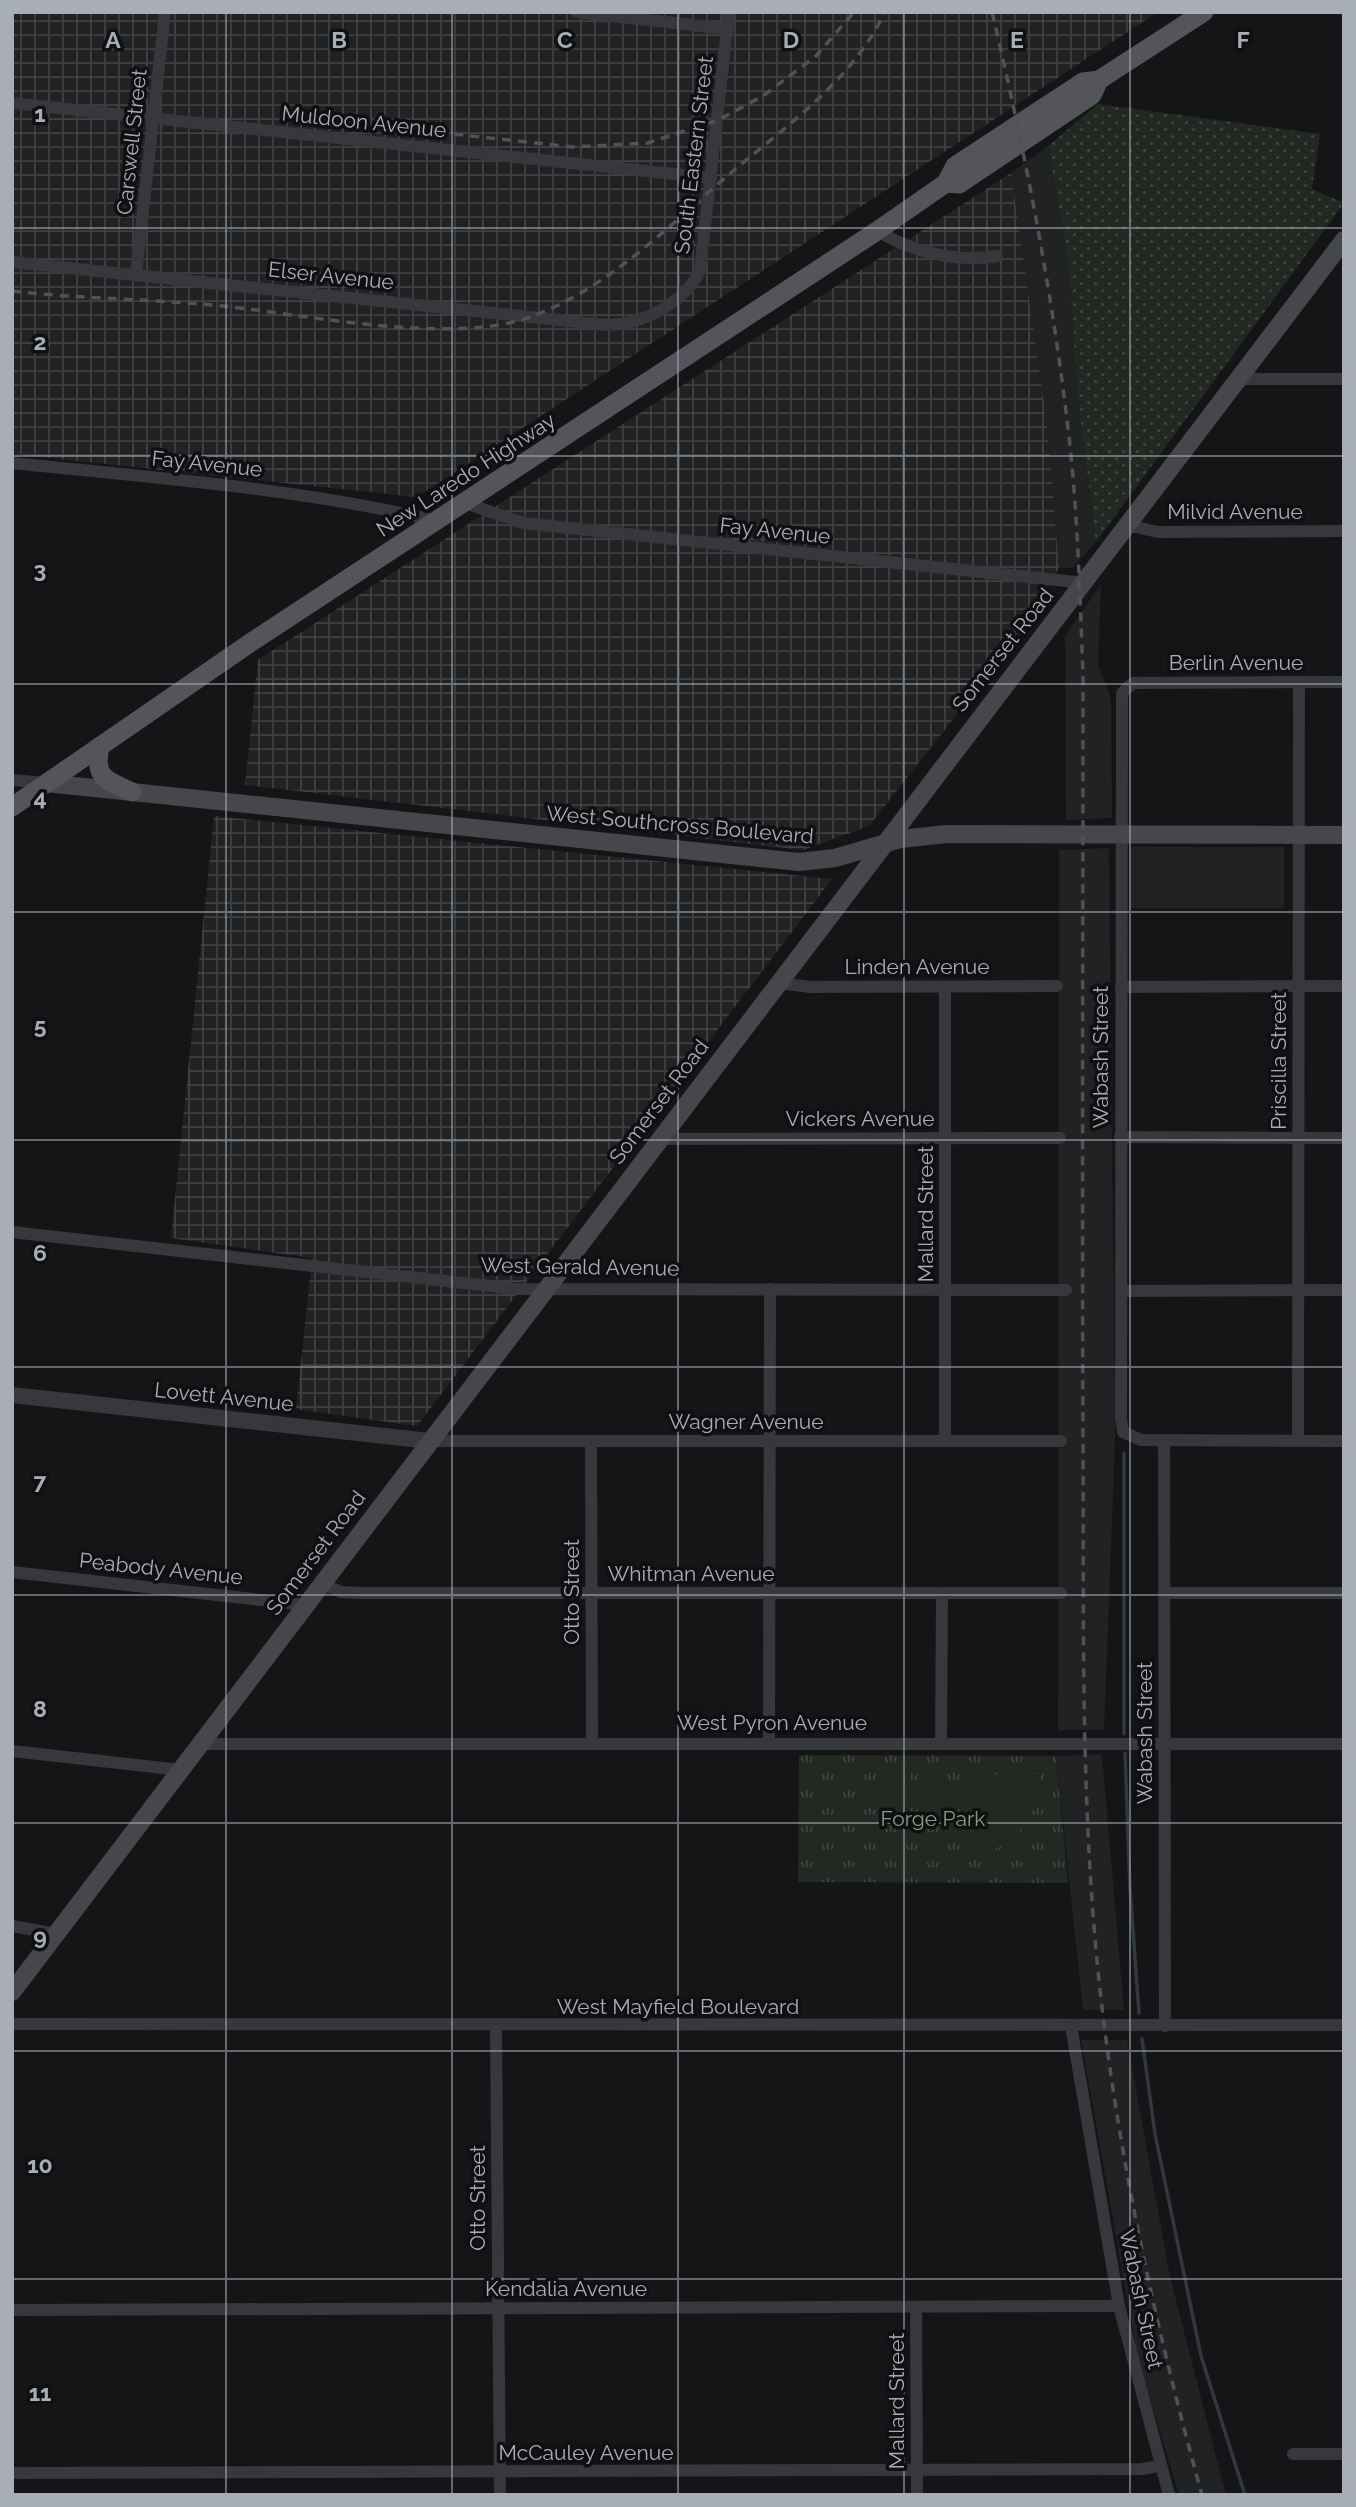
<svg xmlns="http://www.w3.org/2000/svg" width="1356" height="2507" font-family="Raleway,sans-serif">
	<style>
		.built { fill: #212224 }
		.industrial { fill: url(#industrial-grid) }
		.grass { fill: url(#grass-dots) }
		.park { fill: url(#park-tufts) }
		.pitch { fill: #222922 }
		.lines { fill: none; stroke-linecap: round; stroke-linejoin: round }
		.stream { stroke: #2f393f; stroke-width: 3.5 }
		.minor { stroke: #36383b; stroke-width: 12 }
		.tertiary { stroke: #36383b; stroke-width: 16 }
		.secondary { stroke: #45474b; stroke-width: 18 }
		.primary { stroke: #53555a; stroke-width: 19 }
		.rail { stroke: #505256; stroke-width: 3.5; stroke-dasharray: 9 7; stroke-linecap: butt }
		.grid { fill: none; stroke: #a8aeb6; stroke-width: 2; stroke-opacity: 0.55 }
		.labels { text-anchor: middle; stroke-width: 7; stroke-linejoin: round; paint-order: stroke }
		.street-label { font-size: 21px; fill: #a8aeb6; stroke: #101012 }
		.park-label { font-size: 21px; fill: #839f81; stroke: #101012 }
		.grid-label { font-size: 23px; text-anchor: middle; font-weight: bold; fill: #a8aeb6; stroke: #101012; stroke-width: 7; stroke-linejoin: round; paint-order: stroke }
	</style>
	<defs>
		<pattern id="industrial-grid" width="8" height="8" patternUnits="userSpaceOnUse" patternTransform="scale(1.75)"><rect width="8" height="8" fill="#212224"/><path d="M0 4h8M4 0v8" fill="none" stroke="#3e4042"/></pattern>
		<pattern id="grass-dots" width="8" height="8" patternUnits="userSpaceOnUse" patternTransform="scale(1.75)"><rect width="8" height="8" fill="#222922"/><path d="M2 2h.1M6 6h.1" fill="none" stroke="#3f4640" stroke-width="1.8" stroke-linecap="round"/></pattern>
		<pattern id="park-tufts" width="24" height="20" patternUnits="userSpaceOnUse" patternTransform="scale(1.75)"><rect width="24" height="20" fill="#222922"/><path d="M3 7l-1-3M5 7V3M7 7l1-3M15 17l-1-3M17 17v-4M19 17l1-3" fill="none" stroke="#3f4640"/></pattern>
	</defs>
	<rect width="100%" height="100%" fill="#151517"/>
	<g class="built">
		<polygon points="1048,146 1068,253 1078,399 1096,542 1072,568 1059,568 1047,424 1011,173"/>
		<polygon points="1101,584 1098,666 1111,698 1112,818 1066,820 1065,636"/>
		<rect x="1130" y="847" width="154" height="61"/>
		<polygon points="1109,848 1115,1442 1104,1730 1058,1730 1059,850"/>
		<polygon points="1102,1754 1124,2010 1083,2010 1056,1756"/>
		<polygon points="1081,2040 1127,2040 1170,2277 1226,2495 1179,2495 1138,2359"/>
	</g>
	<g class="industrial">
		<polygon points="12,12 1158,12 417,497 12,454"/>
		<polygon points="1011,173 1047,424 1059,568 1020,634 869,826 803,850 245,785 258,660"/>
		<polygon points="214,816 832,879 417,1426 296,1409 312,1258 171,1238"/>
	</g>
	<polygon class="grass" points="1098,104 1320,134 1312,189 1344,203 1096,542 1078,399 1068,254 1048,146"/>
	<polygon class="park" points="799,1755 1056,1756 1068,1883 798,1882"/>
	<g class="pitch">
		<polygon points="885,1769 911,1769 911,1816 886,1816"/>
		<path d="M1040 1774C1036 1827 1013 1851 960 1857L961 1778 965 1775Z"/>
		<polygon points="940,1779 940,1819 922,1819 922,1780"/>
	</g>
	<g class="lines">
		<g class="stream">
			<polyline points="1124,1453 1124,1734"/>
			<polyline points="1125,1753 1130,1888 1139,2013"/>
			<polyline points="1142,2039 1155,2134 1201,2356 1245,2495"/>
		</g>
		<g class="minor">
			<polyline points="576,12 728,29"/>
			<polyline points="12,103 711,178"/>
			<path d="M877 231C914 252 954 263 997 256"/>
			<path d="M12 262 606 325C642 325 685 303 700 270L729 12"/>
			<polyline points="136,275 165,12"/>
			<polyline points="1238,379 1344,379"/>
			<path d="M12 463C154 478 298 488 437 521"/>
			<polyline points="465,503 523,523 1085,583"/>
			<polyline points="1126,525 1158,532 1344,531"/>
			<polyline points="1344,682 1133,683 1122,693 1121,1418 1123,1432 1141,1440 1344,1441"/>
			<polyline points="12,780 46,783"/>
			<polyline points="778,983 810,987 1057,986"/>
			<polyline points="945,987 945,1441"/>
			<polyline points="1121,987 1344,986"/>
			<polyline points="1120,1137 1344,1138"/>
			<polyline points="659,1139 1060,1138"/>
			<polyline points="12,1232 516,1289 1066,1290"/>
			<polyline points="1122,1291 1344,1290"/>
			<polyline points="430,1441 1061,1441"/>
			<polyline points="591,1441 592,1742"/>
			<polyline points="1164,1441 1165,2026"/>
			<polyline points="1298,1441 1299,682"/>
			<polyline points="12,1572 306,1605"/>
			<polyline points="322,1584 341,1592 359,1593 1061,1593"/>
			<polyline points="1164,1593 1344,1593"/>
			<polyline points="769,1743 770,1289"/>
			<polyline points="941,1743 942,1593"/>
			<polyline points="200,1744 1344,1744"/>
			<polyline points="12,1751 181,1770"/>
			<polyline points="12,1926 56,1934"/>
			<polyline points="12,2024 1344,2025"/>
			<polyline points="1071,2026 1119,2306 1169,2495"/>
			<polyline points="496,2027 500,2495"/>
			<polyline points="916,2307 917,2495"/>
			<polyline points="12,2310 1119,2306"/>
			<polyline points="1293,2454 1344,2454"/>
			<polyline points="12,2473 1142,2469 1160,2466"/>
		</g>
		<polyline class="tertiary" points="12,1395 430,1441"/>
		<g class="secondary">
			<polyline points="46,783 799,862 835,858 900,839 947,834 1344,835"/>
			<polyline points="12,1992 1344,240"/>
		</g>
		<g class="primary">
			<polyline points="946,183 959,184 1022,142 1092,95 1099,80"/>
			<path d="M100 746C93 779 107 780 132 792"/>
			<polyline points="12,807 250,643 877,231 946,183 955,166 1083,82 1099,80 1204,12"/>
		</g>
		<g class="rail">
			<path d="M992 12C1026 156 1054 300 1070 446 1078 522 1080 599 1083 675 1083 929 1082 1184 1083 1439 1084 1623 1080 1807 1100 1990 1119 2161 1156 2329 1202 2495"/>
			<polyline points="343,122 572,147 648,143 718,120 763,96 816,56 854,12"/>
			<path d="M12 291C82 299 153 299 223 306 308 315 455 346 533 316 610 287 671 224 733 171 788 125 853 79 885 12"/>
		</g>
	</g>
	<path class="grid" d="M226 12V2495M452 12V2495M678 12V2495M904 12V2495M1130 12V2495M12 228H1344M12 456H1344M12 684H1344M12 912H1344M12 1140H1344M12 1367H1344M12 1595H1344M12 1823H1344M12 2051H1344M12 2279H1344"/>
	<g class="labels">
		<g class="street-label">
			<text transform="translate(364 122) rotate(6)" y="7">Muldoon Avenue</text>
			<text transform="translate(132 142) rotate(-84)" y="7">Carswell Street</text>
			<text transform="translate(694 155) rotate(-83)" y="7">South Eastern Street</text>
			<text transform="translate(331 276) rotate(6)" y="7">Elser Avenue</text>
			<text transform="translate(207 464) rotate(6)" y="7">Fay Avenue</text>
			<text transform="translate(466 475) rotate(-33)" y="7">New Laredo Highway</text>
			<text x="1235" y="519">Milvid Avenue</text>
			<text transform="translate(775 531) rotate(6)" y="7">Fay Avenue</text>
			<text transform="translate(1003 650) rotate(-52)" y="7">Somerset Road</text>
			<text x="1236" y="670">Berlin Avenue</text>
			<text transform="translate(680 825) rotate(5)" y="7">West Southcross Boulevard</text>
			<text x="917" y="974">Linden Avenue</text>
			<text transform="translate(1101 1057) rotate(-90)" y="7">Wabash Street</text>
			<text transform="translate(1279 1061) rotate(-90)" y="7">Priscilla Street</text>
			<text transform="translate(659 1102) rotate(-53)" y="7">Somerset Road</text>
			<text x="860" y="1126">Vickers Avenue</text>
			<text transform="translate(926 1214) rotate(-90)" y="7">Mallard Street</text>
			<text transform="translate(580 1267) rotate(1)" y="7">West Gerald Avenue</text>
			<text transform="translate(224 1397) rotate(6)" y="7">Lovett Avenue</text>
			<text x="746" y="1429">Wagner Avenue</text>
			<text transform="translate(316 1553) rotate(-53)" y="7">Somerset Road</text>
			<text transform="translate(161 1569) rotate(6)" y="7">Peabody Avenue</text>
			<text x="691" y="1581">Whitman Avenue</text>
			<text transform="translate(572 1592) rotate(-90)" y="7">Otto Street</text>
			<text x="772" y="1730">West Pyron Avenue</text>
			<text transform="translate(1145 1733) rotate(-90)" y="7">Wabash Street</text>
			<text x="678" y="2014">West Mayfield Boulevard</text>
			<text transform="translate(478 2198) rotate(-90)" y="7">Otto Street</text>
			<text x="566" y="2296">Kendalia Avenue</text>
			<text transform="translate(1141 2299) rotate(78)" y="7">Wabash Street</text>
			<text transform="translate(897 2401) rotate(-90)" y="7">Mallard Street</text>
			<text x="586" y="2460">McCauley Avenue</text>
		</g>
		<g class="park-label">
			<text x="933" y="1826">Forge Park</text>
		</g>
	</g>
	<g class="grid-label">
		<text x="113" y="48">A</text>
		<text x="339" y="48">B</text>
		<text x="565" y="48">C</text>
		<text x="791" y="48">D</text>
		<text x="1017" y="48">E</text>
		<text x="1243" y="48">F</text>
		<text x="40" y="122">1</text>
		<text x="40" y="350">2</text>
		<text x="40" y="578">3</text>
		<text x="40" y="806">4</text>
		<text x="40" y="1034">5</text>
		<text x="40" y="1261">6</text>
		<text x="40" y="1489">7</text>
		<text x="40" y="1717">8</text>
		<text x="40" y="1945">9</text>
		<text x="40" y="2173">10</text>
		<text x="40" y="2401">11</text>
	</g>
	<rect width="1356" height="2507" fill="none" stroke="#a8aeb6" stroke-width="28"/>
</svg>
